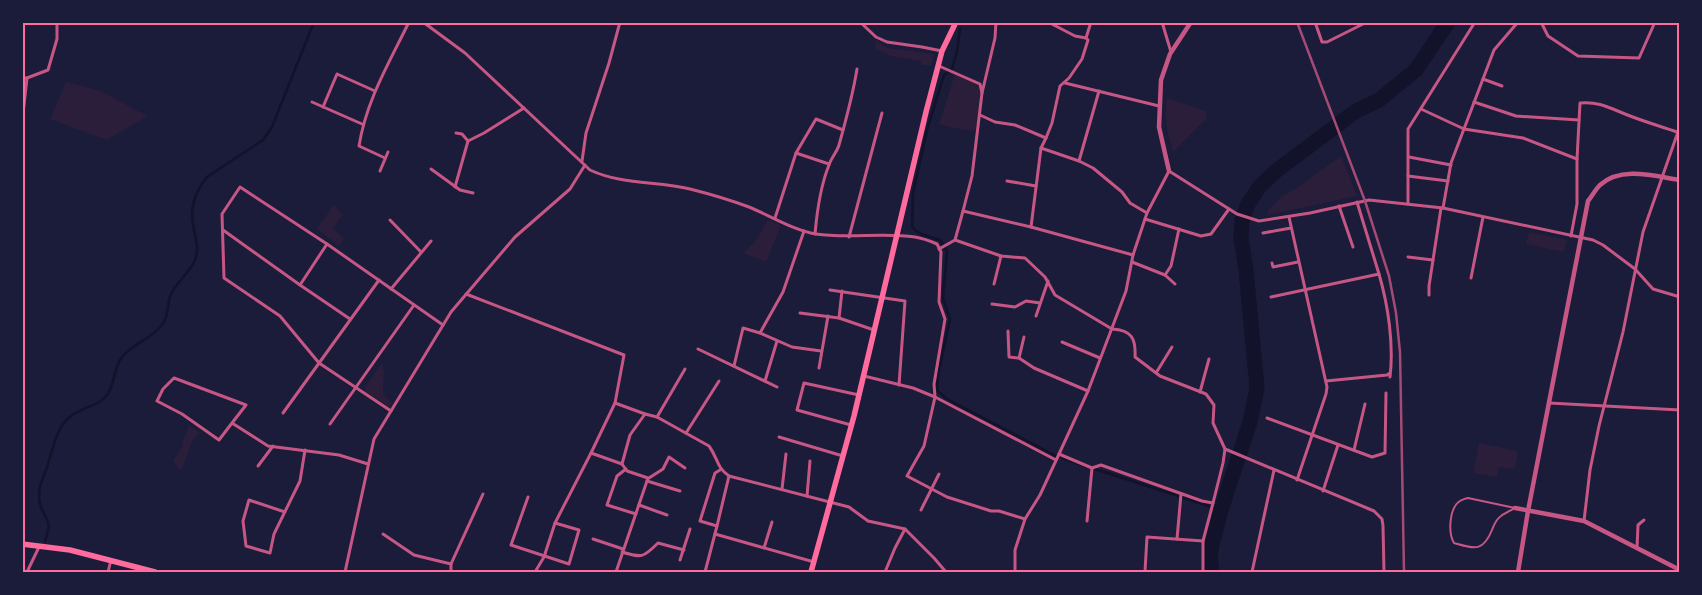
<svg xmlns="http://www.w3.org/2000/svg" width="1702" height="595" font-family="Georgia,serif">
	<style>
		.green { fill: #2a1e3b }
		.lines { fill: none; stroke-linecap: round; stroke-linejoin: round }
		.stream { stroke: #12122b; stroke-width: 2.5 }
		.river { stroke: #12122b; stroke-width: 15 }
		.service { stroke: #c65784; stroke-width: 2 }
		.minor { stroke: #c65784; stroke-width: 3 }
		.tertiary { stroke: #c65784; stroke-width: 4.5 }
		.primary { stroke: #ff6b9d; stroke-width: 5.5 }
		.rail { stroke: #a44b75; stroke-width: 2.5 }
		.neatline { fill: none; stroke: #ff6b9d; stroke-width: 2 }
	</style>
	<rect width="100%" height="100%" fill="#1b1b3a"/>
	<g class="green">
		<polygon points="876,41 888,48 934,54 931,66 921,65 921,61 891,56 875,48"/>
		<path d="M955 74 980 84C985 100 980 115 975 131L959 129 939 124Z"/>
		<polygon points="66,82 101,91 147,116 107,140 50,119"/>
		<path d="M1167 98 1206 111V119L1173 152C1168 135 1163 116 1167 98Z"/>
		<polygon points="1341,156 1357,196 1268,215 1268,211 1282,196 1297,188"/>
		<polygon points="334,204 342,215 333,229 344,238 339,246 317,229"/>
		<polygon points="768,220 779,224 780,228 766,262 743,253 754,243"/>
		<polygon points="1529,232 1567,240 1564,252 1526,244"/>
		<polygon points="382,363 384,372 383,394 392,404 389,407 365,391 365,387"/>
		<polygon points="189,426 199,432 192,442 181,471 173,461 182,447 183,440"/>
		<polygon points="1479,443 1518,451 1515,469 1499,467 1497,477 1473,473"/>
	</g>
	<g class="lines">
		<g class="stream">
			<polyline points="960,29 957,51 952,69 944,75 927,130 913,193 912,226 916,231 921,234 940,240 947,251 943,298 950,319 938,375 937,390 947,399 1054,455 1087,467"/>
			<polyline points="1092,468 1221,510"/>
			<path d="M45 541C54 516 44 522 40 503 39 499 39 491 40 487 41 482 44 475 46 470 51 456 54 439 61 427 74 406 97 409 107 395 114 386 114 370 120 360 129 345 150 340 161 326 170 315 166 306 171 294 176 282 190 273 195 260 201 245 192 231 192 215 192 201 198 188 207 177L263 140 272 127 314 22"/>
			<polyline points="22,569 24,568"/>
		</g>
		<polyline class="river" points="1212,572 1210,557 1212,545 1221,510 1250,422 1257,388 1246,270 1241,238 1242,220 1248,204 1260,186 1276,171 1356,111 1379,100 1416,70 1448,22"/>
		<path class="service" d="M1468 498 1515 508C1510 511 1505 513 1501 516 1496 519 1494 525 1492 530 1483 552 1475 549 1454 543 1448 533 1449 508 1460 501 1461 500 1467 498 1468 498Z"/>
		<g class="minor">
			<path d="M423 22 465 53 590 170C622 185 657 181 690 189 710 194 730 200 749 207 771 216 793 230 816 234 849 239 882 232 915 237 922 238 930 241 937 244L941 252 939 302 945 319 934 384 935 397 924 446 907 476 947 497 991 511H999L1025 519"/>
			<polyline points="860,22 876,37 887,42 922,47 942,51"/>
			<polyline points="1048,22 1075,36 1086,38"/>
			<polyline points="1162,22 1171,52"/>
			<polyline points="1315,22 1322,42 1327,42 1367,22"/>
			<polyline points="1541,22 1548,36 1578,56 1639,58 1655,22"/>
			<polyline points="939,66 980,84 982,93 972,176 963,211 1031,227 1133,255"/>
			<polyline points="22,78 27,78 48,70 57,39 57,22"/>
			<polyline points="1483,79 1502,86"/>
			<polyline points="1065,83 1159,106"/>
			<polyline points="982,93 995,38 996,22"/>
			<polyline points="312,102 362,124"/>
			<polyline points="1474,102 1516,116 1579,120"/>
			<polyline points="323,107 337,74 375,91"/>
			<polyline points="1421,109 1464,129 1523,138 1577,159"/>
			<polyline points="980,115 995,122 1015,125 1046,138 1041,148 1079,161 1093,168 1122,192 1130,203 1147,213"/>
			<polyline points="22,123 27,78"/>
			<polyline points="1046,138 1052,123 1060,86 1069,78 1082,59 1088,40 1086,38 1091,22"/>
			<polyline points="468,141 484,133 524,108"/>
			<polyline points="796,153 829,164"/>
			<polyline points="1409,157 1451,165"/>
			<path d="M385 158 359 146C366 101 389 63 409 22"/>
			<polyline points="582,161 586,133 609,63 620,22"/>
			<polyline points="1079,161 1099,91"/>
			<polyline points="431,169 460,190 473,193"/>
			<polyline points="380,171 388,152"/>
			<polyline points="1408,176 1448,181"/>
			<polyline points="1007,181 1036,186"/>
			<polyline points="455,187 468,141 462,134 456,133"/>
			<polyline points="1357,202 1379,274"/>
			<polyline points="1408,204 1408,129 1475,22"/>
			<polyline points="1339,206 1353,247"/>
			<polyline points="1443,208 1451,163 1494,50 1518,22"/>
			<path d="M963 211 955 240 1001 256 1025 258 1045 277 1055 295 1112 329C1132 330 1136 339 1135 357L1160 376 1206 394 1214 405 1213 423 1225 449 1223 463 1213 503 1202 501 1101 465 1092 468 1059 454 1040 495 1025 519 1015 550V572"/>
			<polyline points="1289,217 1327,387 1326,394 1297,480"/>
			<polyline points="775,218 796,153 816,119 843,130"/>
			<polyline points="1145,219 1201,236 1211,234 1229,209"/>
			<polyline points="390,220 421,252"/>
			<polyline points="1031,227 1041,148"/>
			<polyline points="223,230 300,285"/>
			<polyline points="1263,233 1291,228"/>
			<path d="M815 234C817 211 820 187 829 165 831 158 837 152 839 145 846 120 853 94 857 69"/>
			<path d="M1571 236 1577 204V159L1580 103C1598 101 1610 108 1625 114 1642 121 1660 126 1677 132"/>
			<polyline points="849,237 882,113"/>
			<polyline points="327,244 240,187 222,214 224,278 280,316 319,363 391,411"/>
			<polyline points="939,249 955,240"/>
			<polyline points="1408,257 1433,260"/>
			<polyline points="1132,262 1165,275 1175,284"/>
			<polyline points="1272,263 1273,267 1298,262"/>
			<polyline points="1165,275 1171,266 1179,229"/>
			<polyline points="1471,278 1483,217"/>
			<polyline points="994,284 1001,256"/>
			<polyline points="391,289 431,241"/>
			<polyline points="830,290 905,301 899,385"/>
			<polyline points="466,294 624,355 615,403"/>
			<polyline points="1429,295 1429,286 1441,208"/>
			<path d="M1271 297 1379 274C1388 305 1394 344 1390 377"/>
			<polyline points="992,304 1015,307 1026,301 1040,303"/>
			<polyline points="800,313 839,318 874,330"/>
			<polyline points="1036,316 1048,281"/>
			<polyline points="839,318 842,291"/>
			<polyline points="350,319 300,285 327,244 443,325"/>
			<polyline points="1008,331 1009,357 1019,358 1034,368 1088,391"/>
			<polyline points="760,333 783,292 804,231"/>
			<polyline points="1062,342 1100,358"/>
			<polyline points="698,349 777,387"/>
			<polyline points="1019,358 1024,337"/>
			<polyline points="734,366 743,328 760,333 792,347 821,351"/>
			<polyline points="819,368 828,316"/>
			<polyline points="1156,373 1172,347"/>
			<polyline points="864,376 913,388 935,397 1056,460"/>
			<polyline points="765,381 777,341"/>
			<polyline points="1326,381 1387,375 1390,373"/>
			<polyline points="1200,392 1209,359"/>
			<polyline points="1549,403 1680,410"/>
			<polyline points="283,413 379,280"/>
			<polyline points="657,417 685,369"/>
			<polyline points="1267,418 1372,457 1385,453 1386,393"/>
			<polyline points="232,423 219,440 182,414 157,401 163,389 174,378 246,405 232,423 268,446 339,455 368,464"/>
			<polyline points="330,424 414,305"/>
			<polyline points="851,425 797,410 804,383 859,395"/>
			<polyline points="686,433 719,381"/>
			<polyline points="779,437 843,456"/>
			<polyline points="1225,449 1374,511 1382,519 1383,526 1384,572"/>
			<polyline points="1354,450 1365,404"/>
			<polyline points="591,453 622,464"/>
			<polyline points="1059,454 1088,391 1126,291 1133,255 1147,213 1169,171 1237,214 1259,221 1310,213 1369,200 1443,208 1593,240 1603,245 1635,269 1653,289 1680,297"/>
			<polyline points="258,466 273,446"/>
			<polyline points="626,469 617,476 607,505 636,514"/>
			<polyline points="649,478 663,469 669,457 685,468"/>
			<polyline points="647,481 680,491"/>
			<polyline points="782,489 786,454"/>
			<polyline points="1323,491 1338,445"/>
			<polyline points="807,496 810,461"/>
			<polyline points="528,497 511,545 569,564 579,530 555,523"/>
			<polyline points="639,505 667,515"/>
			<polyline points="921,510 939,474"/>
			<polyline points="285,512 249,500 243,521 246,546 270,553 274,534 300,481 305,450"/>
			<polyline points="1087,521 1092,468"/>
			<polyline points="1584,521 1590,470 1599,426 1623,332 1643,232 1680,126"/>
			<polyline points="717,526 729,476"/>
			<polyline points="383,534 414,555 451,564"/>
			<polyline points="715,534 814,562"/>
			<polyline points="593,539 623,549"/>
			<polyline points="1177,539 1181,494"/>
			<polyline points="764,548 772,522"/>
			<polyline points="1637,548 1638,525 1644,520"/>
			<path d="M622 552C642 558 643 558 658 543L684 550"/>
			<polyline points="680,560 690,529"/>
			<polyline points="1145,571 1147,537 1203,541"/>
			<polyline points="27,572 39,547"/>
			<polyline points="108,572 111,560"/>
			<polyline points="345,572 374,439 451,312 515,237 570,189 585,165"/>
			<polyline points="451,572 451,564 483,494"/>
			<polyline points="535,572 544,557 555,523 591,453 615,403 645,414"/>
			<path d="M616 572 648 478 627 471 622 464 630 435 645 414 657 417 709 446C718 458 716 467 729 476L849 507 868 521 905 529 934 558 946 572"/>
			<polyline points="705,572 717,526 700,521 715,473 720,470"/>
			<polyline points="885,572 895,548 905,529"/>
			<polyline points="1203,572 1203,541 1213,503"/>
			<polyline points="1252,572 1274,470"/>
		</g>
		<g class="tertiary">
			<polyline points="1169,171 1159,127 1161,80 1170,54 1191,22"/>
			<polyline points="1515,508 1584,521 1680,570"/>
			<path d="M1518 572 1528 511 1588 201C1592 196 1595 190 1600 185 1621 166 1654 176 1680 180"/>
		</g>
		<g class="primary">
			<polyline points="22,544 70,550 155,572"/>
			<polyline points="811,572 854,416 926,112 942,51 956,22"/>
		</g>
		<polyline class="rail" points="1297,22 1365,201 1389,276 1396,313 1400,352 1404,572"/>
	</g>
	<rect width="1702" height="595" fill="none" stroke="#1b1b3a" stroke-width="48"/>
	<rect x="24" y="24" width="1654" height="547" class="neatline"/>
</svg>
